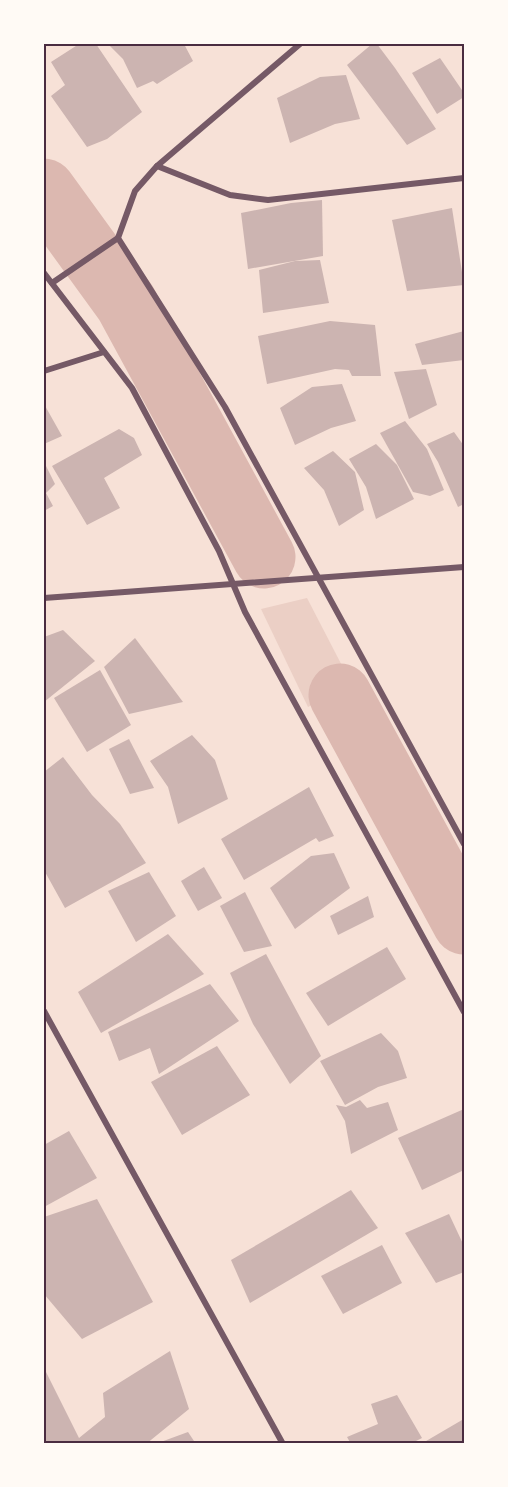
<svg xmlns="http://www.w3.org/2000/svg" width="508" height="1487" font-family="Lato,sans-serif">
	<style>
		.green { fill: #ebcfc5 }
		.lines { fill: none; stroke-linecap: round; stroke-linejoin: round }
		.river { stroke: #dcb8b0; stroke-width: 63 }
		.building { fill: #ccb4b1 }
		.minor { stroke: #755966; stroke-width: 6 }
		.neatline { fill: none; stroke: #4a2c40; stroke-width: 2 }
	</style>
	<rect width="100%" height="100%" fill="#f7e1d7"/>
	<g class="green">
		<polygon points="218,419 293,560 248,564 176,437"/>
		<polygon points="307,598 351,683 308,707 261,609"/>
	</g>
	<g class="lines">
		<g class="river">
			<polyline points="44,190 126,303 264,557"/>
			<polyline points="340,695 464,923"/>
		</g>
	</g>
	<g class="building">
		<polygon points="79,44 92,46 96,44 142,112 107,139 87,147 51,96 65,85 51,62"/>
		<polygon points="108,44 184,44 193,61 157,84 153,81 137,88 123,59"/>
		<polygon points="372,44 377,44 395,68 436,129 407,145 347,65"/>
		<polygon points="440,58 464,93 464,97 437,114 412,73"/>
		<polygon points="346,75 360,119 335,124 290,143 277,98 320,77"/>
		<polygon points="322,200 323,256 248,269 241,213 291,203"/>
		<polygon points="452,208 464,285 407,291 392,220"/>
		<polygon points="320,260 329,303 263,313 259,270 295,261"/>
		<polygon points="330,321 375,325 381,376 352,376 349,370 335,369 267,384 258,336"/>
		<polygon points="464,331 464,360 422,365 415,344"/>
		<polygon points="426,369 437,405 409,419 394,372"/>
		<polygon points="342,384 356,421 331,428 295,445 280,408 312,387"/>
		<polygon points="44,404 62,436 44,444"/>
		<polygon points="405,421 427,449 444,490 430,496 413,492 380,433"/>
		<polygon points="119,429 134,438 142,455 104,478 120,508 87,525 52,466"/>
		<polygon points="454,432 464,446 464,504 458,507 438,462 427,444"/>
		<polygon points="376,444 397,465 414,499 376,519 366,487 349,459"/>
		<polygon points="333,451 355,472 364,510 339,526 324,490 304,468"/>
		<polygon points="44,462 55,484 46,493 53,506 44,511"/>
		<polygon points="63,630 95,661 44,702 44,637"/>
		<polygon points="135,638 183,702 129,714 104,667"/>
		<polygon points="100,670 131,725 87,752 54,698"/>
		<polygon points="192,735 215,760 228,799 178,824 168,787 150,761"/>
		<polygon points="129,739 154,788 130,794 109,749"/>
		<polygon points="63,757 92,795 120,824 146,863 65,908 44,870 44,772"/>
		<polygon points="309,787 334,836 319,842 316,838 244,880 221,839"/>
		<polygon points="334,853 350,888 295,929 270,888 311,856"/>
		<polygon points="204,867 222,898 198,911 181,881"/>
		<polygon points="149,872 176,916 136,942 108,891"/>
		<polygon points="245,892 272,946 244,952 220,906"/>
		<polygon points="368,896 374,917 338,935 330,916"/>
		<polygon points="168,934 204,974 101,1033 78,992"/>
		<polygon points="387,947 406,979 328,1026 306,993"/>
		<polygon points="266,954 321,1056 290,1084 253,1024 230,973"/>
		<polygon points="210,984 239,1021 159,1074 150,1048 119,1061 108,1032"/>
		<polygon points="381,1033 398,1051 407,1078 378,1087 345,1105 320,1061"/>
		<polygon points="217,1046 250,1095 182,1135 151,1082"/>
		<polygon points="360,1100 367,1108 388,1102 398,1130 351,1154 345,1121 336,1105 346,1107"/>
		<polygon points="464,1109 464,1170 422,1190 398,1138"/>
		<polygon points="69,1131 97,1178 44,1207 44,1145"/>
		<polygon points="351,1190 378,1228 250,1303 231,1260"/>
		<polygon points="97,1199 153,1302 82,1339 44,1294 44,1217"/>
		<polygon points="449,1214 464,1246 464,1272 436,1283 405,1233"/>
		<polygon points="382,1245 402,1283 343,1314 321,1276"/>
		<polygon points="170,1351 189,1409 146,1444 44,1444 44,1368 79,1438 105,1417 103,1393"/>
		<polygon points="397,1395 422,1438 410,1444 351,1444 347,1437 378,1424 371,1404"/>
		<polygon points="462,1420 464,1425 464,1444 421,1444"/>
		<polygon points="188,1432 196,1444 158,1444 158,1443"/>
	</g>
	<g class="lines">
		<g class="minor">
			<polyline points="300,44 157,166 135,191 118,238 225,407 464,844"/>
			<polyline points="157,166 230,195 268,200 464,178"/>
			<polyline points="44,273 132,388 219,551 245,612 464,1012"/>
			<polyline points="52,283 118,238"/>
			<polyline points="44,371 104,352"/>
			<polyline points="44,598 464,567"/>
			<polyline points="44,1011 283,1444"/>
		</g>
	</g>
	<rect width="508" height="1487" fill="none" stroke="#fffaf5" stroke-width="90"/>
	<rect x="45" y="45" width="418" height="1397" class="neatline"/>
</svg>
